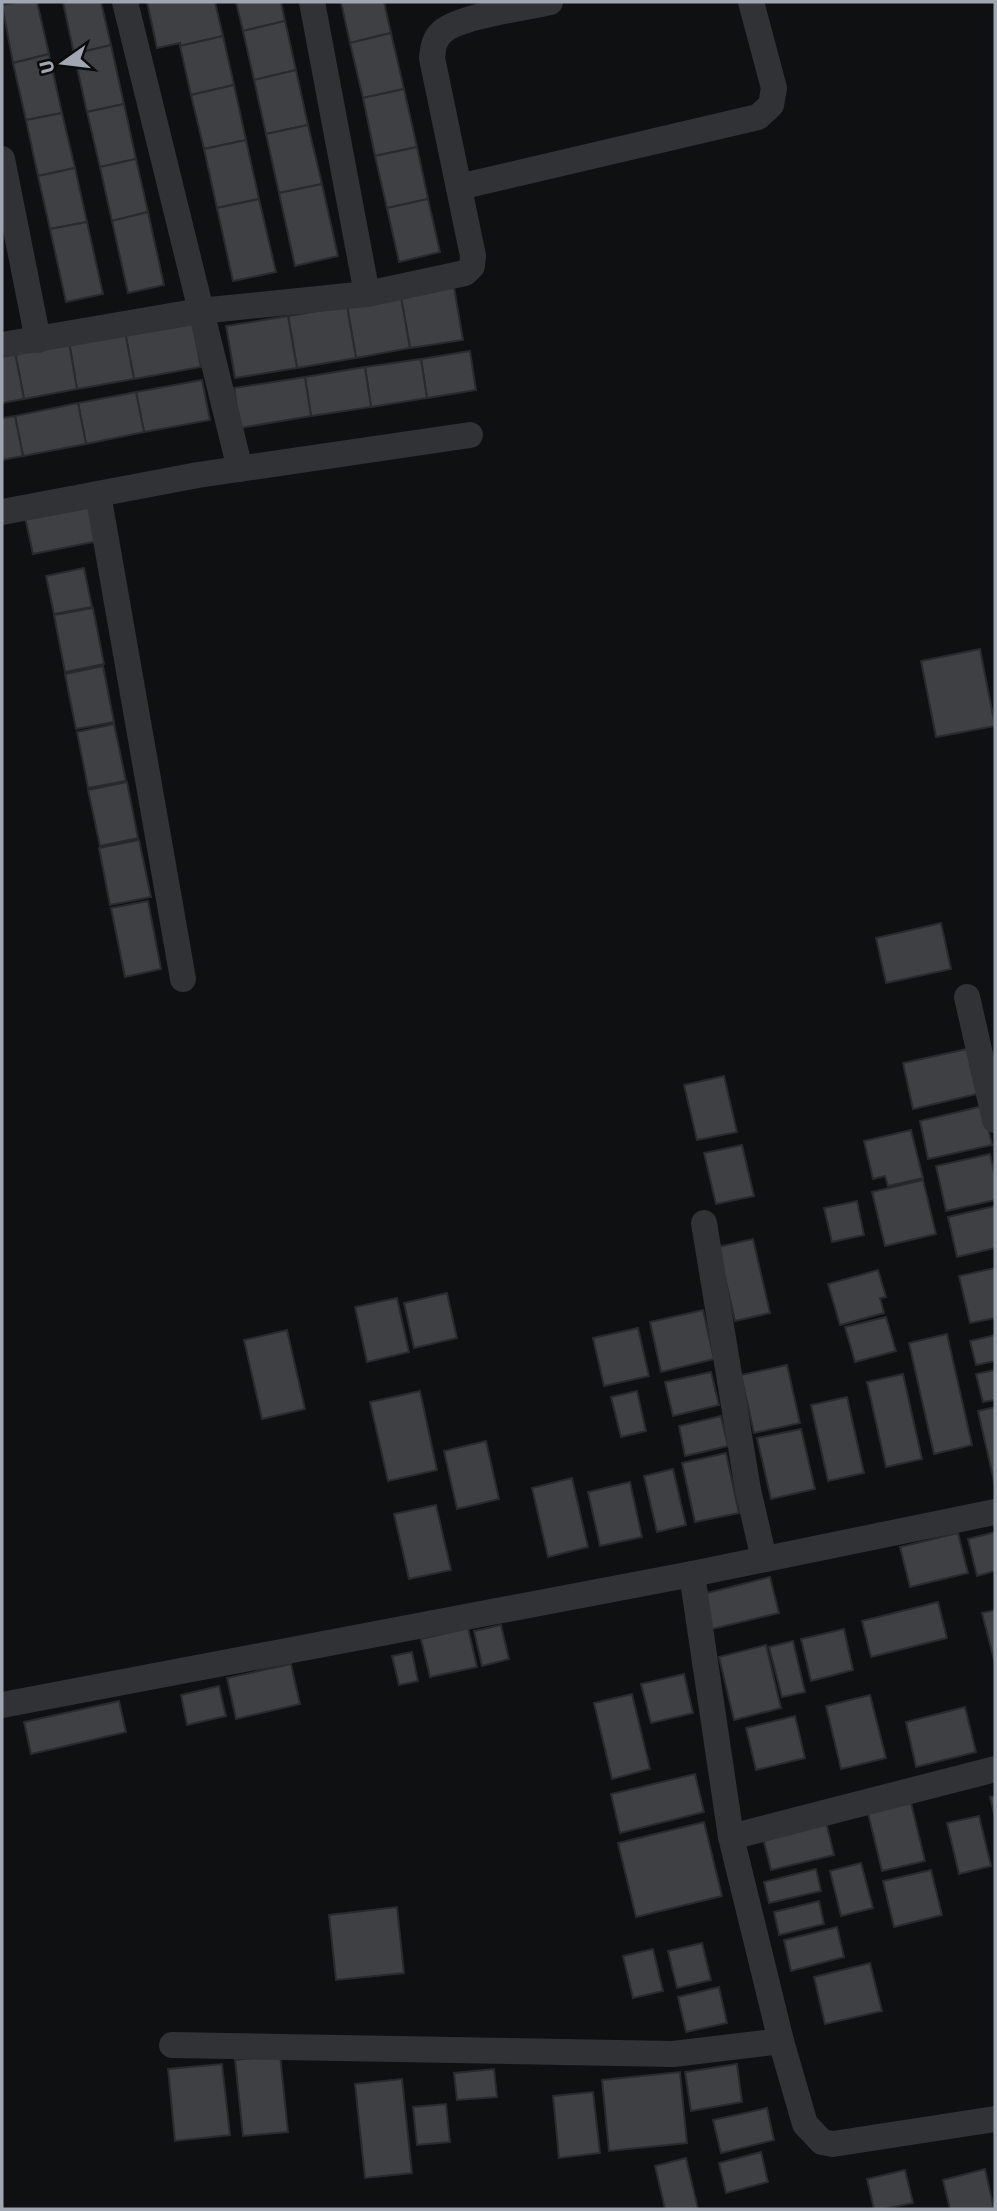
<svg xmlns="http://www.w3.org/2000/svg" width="997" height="2211" font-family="Signika,sans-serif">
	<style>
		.building { fill: #3e4044; stroke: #292a2d; stroke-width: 2 }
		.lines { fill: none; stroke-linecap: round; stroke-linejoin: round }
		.minor { stroke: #313236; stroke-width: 26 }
	</style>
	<rect width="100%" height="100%" fill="#0f1011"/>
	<g class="building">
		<polygon points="18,2 37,2 49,54 13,63 2,5"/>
		<polygon points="63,2 101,2 111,45 74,54"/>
		<polygon points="147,2 215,2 223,36 180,46 180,43 157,48"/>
		<polygon points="236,2 281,2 285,21 243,31"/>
		<polygon points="341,2 384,2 391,33 350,43"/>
		<polygon points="285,21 296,70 254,80 243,31"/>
		<polygon points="391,33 404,89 363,98 350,43"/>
		<polygon points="223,36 234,85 191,95 180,46"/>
		<polygon points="111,45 124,104 87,112 74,54"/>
		<polygon points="49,54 62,113 26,120 13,63"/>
		<polygon points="296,70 308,125 266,134 254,80"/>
		<polygon points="234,85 246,140 204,149 191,95"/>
		<polygon points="404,89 417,147 375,156 363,98"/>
		<polygon points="124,104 136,159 100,167 87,112"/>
		<polygon points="62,113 75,168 38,176 26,120"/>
		<polygon points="308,125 322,184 279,193 266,134"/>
		<polygon points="246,140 259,199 217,208 204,149"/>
		<polygon points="417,147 428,199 387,208 375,156"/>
		<polygon points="136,159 148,212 112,221 100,167"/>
		<polygon points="75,168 87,222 50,229 38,176"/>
		<polygon points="322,184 338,256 295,266 279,193"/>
		<polygon points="259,199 276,272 233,281 217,208"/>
		<polygon points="428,199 440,252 399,262 387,208"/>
		<polygon points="148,212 164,285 128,293 112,221"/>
		<polygon points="87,222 103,294 66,302 50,229"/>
		<polygon points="454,287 463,340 410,348 401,297"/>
		<polygon points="401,297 410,348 356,358 347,306"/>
		<polygon points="347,306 356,358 297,368 288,316"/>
		<polygon points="288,316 297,368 235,378 226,326"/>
		<polygon points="192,320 201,367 134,379 125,332"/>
		<polygon points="125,332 134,379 77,389 69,342"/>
		<polygon points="69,342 77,389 24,399 15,352"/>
		<polygon points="470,351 476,390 427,398 421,359"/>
		<polygon points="15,352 24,399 2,403 2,355"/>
		<polygon points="421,359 427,398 371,407 365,367"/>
		<polygon points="365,367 371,407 311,416 305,377"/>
		<polygon points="305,377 311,416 240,428 234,388"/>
		<polygon points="202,380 210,420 144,432 136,392"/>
		<polygon points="136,392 144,432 86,444 78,403"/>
		<polygon points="78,403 86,444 23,456 15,416"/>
		<polygon points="15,416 23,456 2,460 2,418"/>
		<polygon points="90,503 98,541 33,554 25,517"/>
		<polygon points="84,568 92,607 54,614 46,576"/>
		<polygon points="93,608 104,664 65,672 54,615"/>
		<polygon points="980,649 995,726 936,737 921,661"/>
		<polygon points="103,666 114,722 76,729 65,674"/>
		<polygon points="114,724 126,781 88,788 77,732"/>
		<polygon points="127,782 138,838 100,846 88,790"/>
		<polygon points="139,840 151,897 110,905 99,848"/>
		<polygon points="148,901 161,969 125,977 111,908"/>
		<polygon points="941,923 951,969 886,983 876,938"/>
		<polygon points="967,1049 977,1094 913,1109 903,1063"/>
		<polygon points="724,1076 737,1132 697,1140 684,1085"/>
		<polygon points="983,1106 992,1145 928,1159 920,1121"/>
		<polygon points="911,1130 923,1178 888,1186 885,1176 873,1179 864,1141"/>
		<polygon points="742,1145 754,1196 716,1204 704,1153"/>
		<polygon points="990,1154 995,1176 995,1200 946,1211 936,1166"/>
		<polygon points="923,1180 936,1234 885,1246 872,1192"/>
		<polygon points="857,1201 864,1235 832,1242 824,1208"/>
		<polygon points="995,1206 995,1248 957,1257 948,1217"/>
		<polygon points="753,1239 770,1313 735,1321 718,1247"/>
		<polygon points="995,1268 995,1318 970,1323 959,1276"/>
		<polygon points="878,1270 886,1297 880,1298 884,1313 840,1325 828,1284"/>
		<polygon points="447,1293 457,1338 414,1348 404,1303"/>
		<polygon points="397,1298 409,1352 367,1362 355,1307"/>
		<polygon points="703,1310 714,1359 661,1372 650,1322"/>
		<polygon points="886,1317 896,1351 855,1362 845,1327"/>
		<polygon points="638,1328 649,1376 604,1386 593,1338"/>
		<polygon points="287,1330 305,1409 262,1419 244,1340"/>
		<polygon points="947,1334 972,1445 934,1454 909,1343"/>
		<polygon points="995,1335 995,1361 976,1365 970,1341"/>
		<polygon points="787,1365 800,1423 754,1433 741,1375"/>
		<polygon points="995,1370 995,1400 983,1402 976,1374"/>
		<polygon points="711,1372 719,1405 673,1416 665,1382"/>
		<polygon points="903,1374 922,1459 886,1467 867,1382"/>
		<polygon points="420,1391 437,1470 388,1481 370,1402"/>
		<polygon points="637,1391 646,1431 621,1437 611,1397"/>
		<polygon points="847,1397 864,1473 828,1481 811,1405"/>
		<polygon points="995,1407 995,1486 978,1411"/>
		<polygon points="721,1416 728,1446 685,1456 679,1426"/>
		<polygon points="801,1429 815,1489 771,1499 757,1438"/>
		<polygon points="486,1441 499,1499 457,1509 444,1451"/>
		<polygon points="726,1453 739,1513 695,1522 682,1463"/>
		<polygon points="673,1469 686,1525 657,1532 644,1476"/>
		<polygon points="572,1478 588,1547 548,1557 532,1488"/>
		<polygon points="630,1482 642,1537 600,1546 588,1492"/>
		<polygon points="436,1505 451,1570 409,1579 394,1514"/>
		<polygon points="995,1532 995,1571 977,1576 968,1539"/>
		<polygon points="958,1533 968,1573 910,1587 900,1547"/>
		<polygon points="770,1577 779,1613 712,1629 703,1594"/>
		<polygon points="938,1602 947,1638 871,1657 862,1621"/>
		<polygon points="995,1610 995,1664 982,1613"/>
		<polygon points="501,1625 509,1659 482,1666 474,1631"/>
		<polygon points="468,1628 477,1667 430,1677 421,1639"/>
		<polygon points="844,1629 853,1670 811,1681 801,1639"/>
		<polygon points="793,1641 805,1692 782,1697 769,1647"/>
		<polygon points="766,1645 781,1708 734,1720 719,1657"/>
		<polygon points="412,1652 418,1681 399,1685 392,1656"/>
		<polygon points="291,1664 300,1704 236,1719 227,1678"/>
		<polygon points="684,1674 693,1713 651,1723 641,1684"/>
		<polygon points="219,1686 226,1716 187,1725 181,1695"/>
		<polygon points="632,1694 650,1769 612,1779 594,1703"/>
		<polygon points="870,1695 886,1758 841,1769 826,1706"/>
		<polygon points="119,1701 126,1732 31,1754 24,1722"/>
		<polygon points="965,1707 976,1752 916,1767 906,1722"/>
		<polygon points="795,1716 805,1758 756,1770 746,1728"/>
		<polygon points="695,1774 704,1812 620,1833 611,1794"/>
		<polygon points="995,1796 995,1817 990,1797"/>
		<polygon points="911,1803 925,1861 882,1871 868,1813"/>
		<polygon points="979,1816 991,1866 959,1874 947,1823"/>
		<polygon points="704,1822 722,1896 636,1917 618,1843"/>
		<polygon points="826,1822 834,1855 771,1870 763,1838"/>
		<polygon points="861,1863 873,1908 841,1916 830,1871"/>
		<polygon points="816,1869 821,1891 769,1903 764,1882"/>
		<polygon points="931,1870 942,1915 894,1927 883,1881"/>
		<polygon points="819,1901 824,1924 779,1935 774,1912"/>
		<polygon points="397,1907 404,1973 336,1980 329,1915"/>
		<polygon points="837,1927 844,1957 791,1971 784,1940"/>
		<polygon points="702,1943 711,1980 677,1988 668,1951"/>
		<polygon points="653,1949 663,1991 633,1998 623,1956"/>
		<polygon points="870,1963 882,2011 825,2024 814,1977"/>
		<polygon points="719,1987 727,2023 686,2032 678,1997"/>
		<polygon points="280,2055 288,2132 243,2136 235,2060"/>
		<polygon points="222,2064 230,2135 175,2141 168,2069"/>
		<polygon points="737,2064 742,2102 691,2111 685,2072"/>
		<polygon points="494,2069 497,2097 457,2100 454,2073"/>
		<polygon points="680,2072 687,2143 609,2151 602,2080"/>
		<polygon points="402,2079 412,2173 365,2178 355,2084"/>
		<polygon points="593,2092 600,2153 559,2158 553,2096"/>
		<polygon points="446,2104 450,2142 417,2145 413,2107"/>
		<polygon points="767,2108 774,2140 721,2153 713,2120"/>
		<polygon points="761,2152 768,2182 726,2193 719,2163"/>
		<polygon points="686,2158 698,2209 665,2209 655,2166"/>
		<polygon points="985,2169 994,2209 950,2209 943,2180"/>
		<polygon points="905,2170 913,2203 884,2209 874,2209 867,2179"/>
	</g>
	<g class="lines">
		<g class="minor">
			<polyline points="125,2 240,469"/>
			<polyline points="312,2 367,294"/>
			<polyline points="2,159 38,340"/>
			<polyline points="459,187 758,117 771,105 774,88 751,2"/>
			<path d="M2 345 200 311 367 294 465 273 472 266 473 256 432 58C433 48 434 39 442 32 460 16 524 8 550 2"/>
			<polyline points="98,494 183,979"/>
			<polyline points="2,512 198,475 470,435"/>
			<polyline points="967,997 995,1120"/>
			<polyline points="704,1223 748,1490 764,1559"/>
			<polyline points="692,1574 731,1837 781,2041 805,2124 822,2142 833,2144 995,2119"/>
			<polyline points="2,1705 692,1574 995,1512"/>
			<polyline points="731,1837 995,1769"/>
			<polyline points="172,2045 673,2054 781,2041"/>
		</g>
	</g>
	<rect width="997" height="2211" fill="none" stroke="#a1a7b2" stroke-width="7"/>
	<g transform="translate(63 63) rotate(256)" stroke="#0b0b0c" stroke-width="5" paint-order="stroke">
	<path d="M0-5L12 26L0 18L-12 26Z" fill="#a1a7b2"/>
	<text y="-10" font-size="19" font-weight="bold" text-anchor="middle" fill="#a1a7b2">U</text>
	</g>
</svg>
